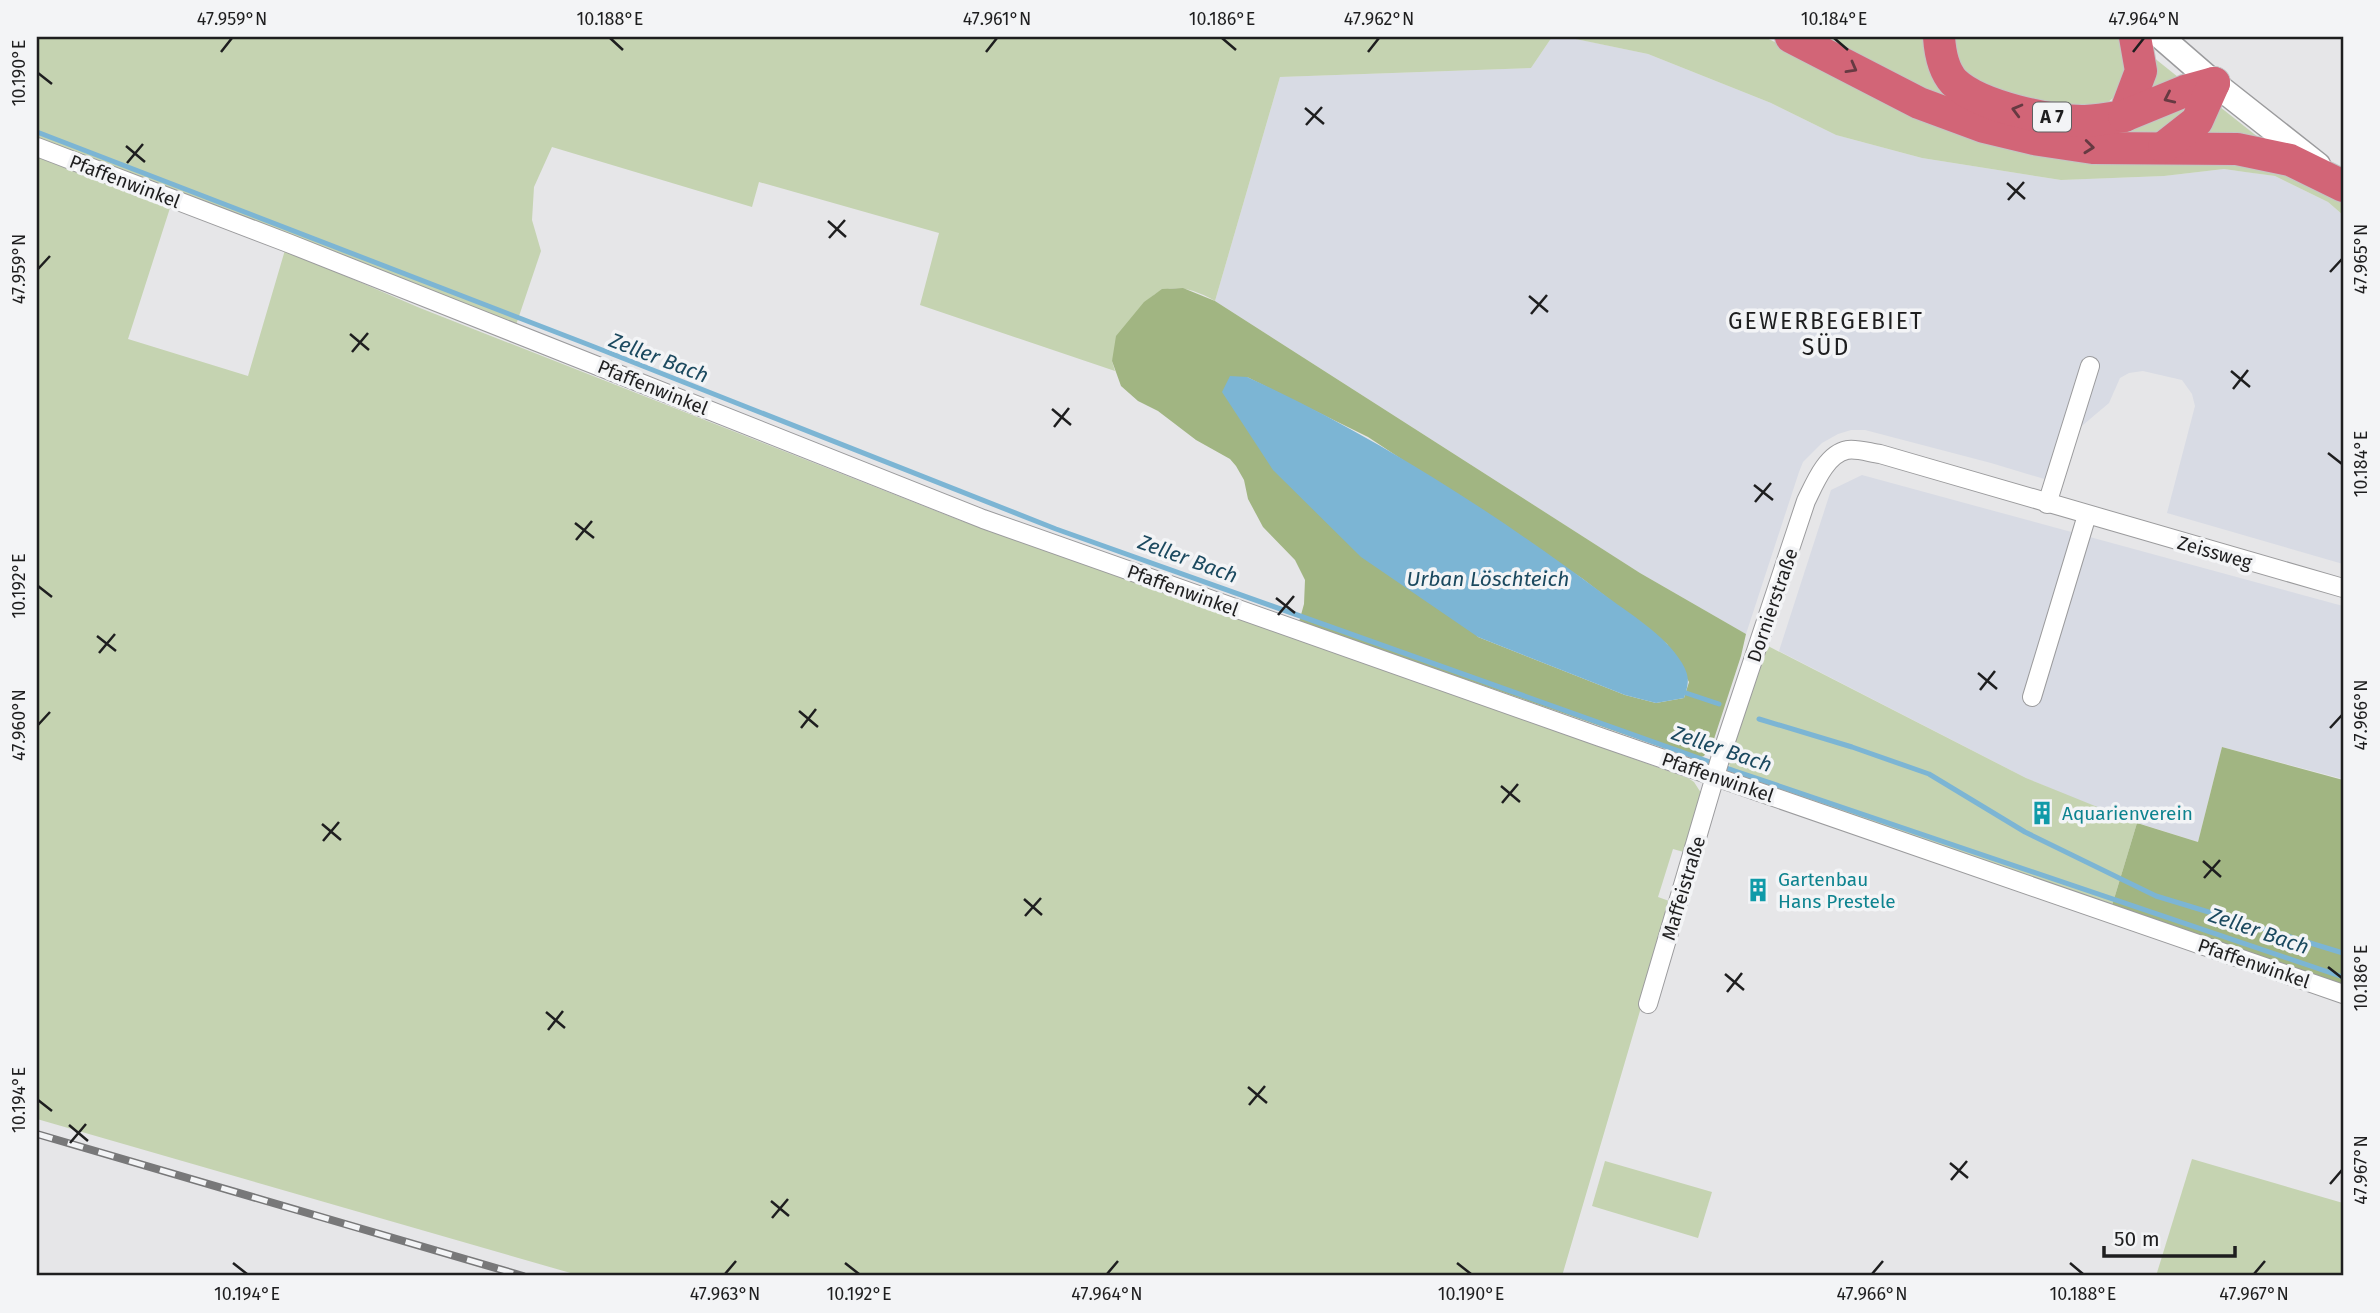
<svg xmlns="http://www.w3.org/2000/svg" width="2380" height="1313" font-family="'Fira Sans',sans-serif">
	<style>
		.built { fill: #d8dbe4 }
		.green { fill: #c5d3b1 }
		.forest { fill: #a1b582; fill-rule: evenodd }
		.water { fill: #7cb5d4 }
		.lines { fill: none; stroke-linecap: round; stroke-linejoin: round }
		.stream { stroke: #7cb5d4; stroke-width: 5 }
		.minor-casing { stroke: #9b9b9d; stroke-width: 20 }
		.secondary-casing { stroke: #9b9b9d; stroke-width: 27 }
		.motorway-casing { stroke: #c4c4c5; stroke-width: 34 }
		.minor { stroke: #fff; stroke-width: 18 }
		.secondary { stroke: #fff; stroke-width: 24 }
		.motorway { stroke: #d26577; stroke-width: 32 }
		.rail-casing { stroke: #787879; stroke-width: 8 }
		.rail { stroke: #f3f4f6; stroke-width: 5; stroke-dasharray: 16; stroke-linecap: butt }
		.oneway { stroke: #663a42 }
		.ticks { fill: none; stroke: #1e1e1f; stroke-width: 2.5 }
		.labels { text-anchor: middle; stroke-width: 7; stroke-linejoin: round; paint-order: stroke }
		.shield { fill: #f3f4f6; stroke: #5e5e60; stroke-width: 2 }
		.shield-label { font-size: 18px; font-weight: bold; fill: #1e1e1f }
		.street-label { font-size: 19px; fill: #1e1e1f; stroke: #f3f4f6 }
		.culture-label { font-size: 19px; fill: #0d838f; stroke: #f3f4f6; text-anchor: start }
		.water-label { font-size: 21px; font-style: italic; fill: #1b495f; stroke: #f3f4f6 }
		.quarter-label { font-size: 23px; letter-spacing: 2px; fill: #1e1e1f; stroke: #f3f4f6 }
		.neatline { fill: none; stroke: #1e1e1f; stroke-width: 2.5 }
		.ticks-label { font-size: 18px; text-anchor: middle; fill: #1e1e1f }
	</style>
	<rect width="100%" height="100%" fill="#e6e6e8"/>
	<g class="built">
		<polygon points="1552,37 1567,37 1648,54 1771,103 1836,135 1922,158 2061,180 2164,176 2224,169 2275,176 2328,202 2343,215 2343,564 2167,513 2195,406 2192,394 2182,380 2143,371 2129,373 2120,378 2109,403 2077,430 2061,484 1991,463 1865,430 1851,430 1838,434 1822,443 1803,462 1799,472 1746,634 1640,573 1215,301 1280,77 1531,68"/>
		<polygon points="1862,475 2343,606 2343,779 2222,747 2198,842 2110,814 2026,778 1779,651 1831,490"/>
	</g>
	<g class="green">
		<path d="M37 37H1552L1531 68 1280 77 1215 301C1150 264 1138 313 1112 361L1115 371 920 305 939 233 759 182 752 207 552 147 534 187 532 220 541 251 516 325 37 140Z"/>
		<polygon points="1566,37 1765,37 1876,95 2264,163 2341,201 2343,202 2343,215 2328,202 2275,176 2245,172 2224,169 2164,176 2061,180 1922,158 1836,135 1771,103 1648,54"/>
		<polygon points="1812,37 1929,37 1988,114 2191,98 2178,125 2145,138 1964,111"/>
		<polygon points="1951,37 2123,37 2131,66 2123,90 2107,103 2084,110 2012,98 1958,72"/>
		<polygon points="2153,57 2183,81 2157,92 2149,88"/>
		<polygon points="2215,103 2268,145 2188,138"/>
		<polygon points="37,157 170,208 128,339 248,376 285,250 420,308 959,520 1688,778 1694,782 1703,796 1687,853 1673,849 1658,897 1672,902 1562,1276 581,1276 37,1119"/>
		<polygon points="1768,646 2026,778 2137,823 2111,909 1739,777 1731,771 1729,764 1735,740"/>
		<polygon points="2192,1159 2343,1203 2343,1276 2156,1276"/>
		<polygon points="1605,1161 1712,1192 1698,1238 1592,1206"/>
	</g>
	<g class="forest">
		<path d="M1183 288 1215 301 1640 573 1746 634 1741 656 1714 739 1704 756 1696 759 1299 622 1304 604 1305 580 1295 560 1263 527 1248 499 1244 480 1236 466 1230 459 1196 440 1158 411 1138 401 1121 386 1112 361 1116 336 1144 302 1162 289ZM1247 377 1368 437 1583 579 1667 644 1689 682 1684 698 1656 703 1625 695 1478 637Z"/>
		<polygon points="2222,747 2343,780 2343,989 2111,909 2137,823 2198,842"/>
	</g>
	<path class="water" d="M1230 376 1247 377C1372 434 1492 511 1602 593 1628 613 1665 634 1682 663 1690 677 1689 683 1684 698L1656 703 1625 695 1478 637 1361 557 1273 470 1222 392Z"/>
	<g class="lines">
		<g class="stream">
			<polyline points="37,132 592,346 1056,529 1735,771 2343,977"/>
			<polyline points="1686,693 1719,704"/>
			<polyline points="1759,719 1852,747 1929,774 2025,832 2156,896 2343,953"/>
		</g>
		<g class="minor-casing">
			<g id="minor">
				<polyline points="37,147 288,243 983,519 1600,737 2343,994"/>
				<polyline points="2047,504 2090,366"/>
				<polyline points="2032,697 2087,515"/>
				<path d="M1648 1004 1721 756 1806 501C1814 485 1826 454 1847 450 1856 448 1871 453 1880 454L2343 588"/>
			</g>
		</g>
		<g class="secondary-casing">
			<polyline id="secondary" points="2161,37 2214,83 2318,165"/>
		</g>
		<g class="motorway-casing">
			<g id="motorway">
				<polyline points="1791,37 1919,103 1984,127 2034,139 2093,148 2237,149 2290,160 2343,186"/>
				<path d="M1939 37C1940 52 1943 70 1954 82 1979 106 2051 122 2086 121 2099 120 2111 118 2124 116L2141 71 2135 37"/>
				<polyline points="2124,116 2185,91 2214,83"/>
				<polyline points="2164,147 2197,121 2214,83"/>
			</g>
		</g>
		<use href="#minor" class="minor"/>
		<use href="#secondary" class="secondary"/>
		<use href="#motorway" class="motorway"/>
		<g class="rail-casing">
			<polyline id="rail" points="37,1134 523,1276"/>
		</g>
		<use href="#rail" class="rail"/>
	</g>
	<defs><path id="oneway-chevron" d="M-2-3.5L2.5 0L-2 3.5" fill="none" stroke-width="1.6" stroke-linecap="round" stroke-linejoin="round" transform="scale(1.75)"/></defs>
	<g class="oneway">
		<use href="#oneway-chevron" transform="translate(1852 68) rotate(29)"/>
		<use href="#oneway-chevron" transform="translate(2169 98) rotate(155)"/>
		<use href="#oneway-chevron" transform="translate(2017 110) rotate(-165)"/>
		<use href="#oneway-chevron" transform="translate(2089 147) rotate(6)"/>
	</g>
	<path class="ticks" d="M610 38 623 50M1222 38 1236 50M1834 38 1848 50M221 52 232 38M986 52 997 38M1368 52 1379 38M2133 52 2144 38M38 73 52 84M1305 108 1324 124M1306 125 1322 107M126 146 145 162M127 163 143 144M2007 183 2025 199M2008 200 2024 182M828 221 846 237M829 238 845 220M38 269 50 256M2330 272 2342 259M1529 296 1548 312M1531 314 1547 295M350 334 369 350M352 352 368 333M2231 371 2250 387M2233 389 2248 370M1052 409 1071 425M1054 427 1069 408M2328 453 2342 464M1754 485 1773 500M1755 502 1771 483M575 523 594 538M576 540 592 521M38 586 52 597M1276 598 1295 613M1278 615 1294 596M97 636 116 651M99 653 115 634M1978 673 1997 689M1980 690 1995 671M799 711 818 727M38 725 50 712M801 728 816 709M2330 728 2342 715M1501 786 1520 802M1502 803 1518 784M322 824 341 840M323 841 339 822M2203 861 2221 877M2204 878 2220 860M1024 899 1042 915M1025 916 1041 898M2328 967 2342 978M1725 974 1744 990M1727 992 1742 973M546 1012 565 1028M548 1030 563 1011M1248 1087 1267 1103M38 1100 52 1111M1249 1105 1265 1086M69 1125 88 1141M70 1143 86 1124M1950 1163 1968 1178M1951 1180 1967 1161M2330 1184 2342 1170M771 1201 789 1216M772 1218 788 1199M233 1263 247 1274M845 1263 859 1274M1457 1263 1471 1274M2070 1263 2083 1274M725 1274 736 1261M1107 1274 1118 1261M1872 1274 1883 1261M2254 1274 2265 1261"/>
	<defs>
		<g id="building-bare" transform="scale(1.89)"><path d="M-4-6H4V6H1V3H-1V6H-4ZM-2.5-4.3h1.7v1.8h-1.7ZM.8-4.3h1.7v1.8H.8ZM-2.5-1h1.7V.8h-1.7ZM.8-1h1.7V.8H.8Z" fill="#0f9aa8" stroke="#f3f4f6" stroke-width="2.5" paint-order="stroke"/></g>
	</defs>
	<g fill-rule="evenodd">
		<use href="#building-bare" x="2042" y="813"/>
		<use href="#building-bare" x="1758" y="890"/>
	</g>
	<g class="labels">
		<rect class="shield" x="2033" y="102.5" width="38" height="29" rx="5"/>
		<g class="shield-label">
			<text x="2052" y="123">A 7</text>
		</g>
		<g class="street-label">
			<text transform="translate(125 181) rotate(21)" y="7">Pfaffenwinkel</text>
			<text transform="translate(653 387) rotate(22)" y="7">Pfaffenwinkel</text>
			<text transform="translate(2215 552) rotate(16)" y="7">Zeissweg</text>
			<text transform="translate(1183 590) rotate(20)" y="7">Pfaffenwinkel</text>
			<text transform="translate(1772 605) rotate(-71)" y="7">Dornierstraße</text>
			<text transform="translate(1718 777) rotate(19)" y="7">Pfaffenwinkel</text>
			<text transform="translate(1683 888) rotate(-73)" y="7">Maffeistraße</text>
			<text transform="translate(2254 963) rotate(19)" y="7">Pfaffenwinkel</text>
		</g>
		<g class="culture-label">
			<text x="2062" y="820">Aquarienverein</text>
			<text x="1778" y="886">Gartenbau<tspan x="1778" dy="22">Hans Prestele</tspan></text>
		</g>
		<g class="water-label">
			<text transform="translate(659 358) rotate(21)" y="7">Zeller Bach</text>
			<text transform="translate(1188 559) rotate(20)" y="7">Zeller Bach</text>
			<text x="1488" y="586">Urban Löschteich</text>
			<text transform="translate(1722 749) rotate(19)" y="7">Zeller Bach</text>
			<text transform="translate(2259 931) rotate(19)" y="7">Zeller Bach</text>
		</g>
		<g class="quarter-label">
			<text x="1826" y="329">GEWERBEGEBIET<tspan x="1826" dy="26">SÜD</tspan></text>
		</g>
	</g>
	<rect width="2380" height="1313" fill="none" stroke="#f3f4f6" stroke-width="77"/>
	<path d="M2104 1246v10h131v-10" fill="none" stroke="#1e1e1f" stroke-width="3.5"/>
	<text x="2114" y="1246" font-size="21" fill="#1e1e1f" stroke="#f3f4f6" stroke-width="5" paint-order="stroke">50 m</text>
	<rect x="38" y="38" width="2304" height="1236" class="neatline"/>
	<g class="ticks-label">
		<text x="232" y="25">47.959°N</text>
		<text x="610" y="25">10.188°E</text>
		<text x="997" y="25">47.961°N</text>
		<text x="1222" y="25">10.186°E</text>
		<text x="1379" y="25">47.962°N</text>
		<text x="1834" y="25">10.184°E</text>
		<text x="2144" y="25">47.964°N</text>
		<text transform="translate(19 73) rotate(-90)" y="6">10.190°E</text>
		<text transform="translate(2361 259) rotate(-90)" y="6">47.965°N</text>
		<text transform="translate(19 269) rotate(-90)" y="6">47.959°N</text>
		<text transform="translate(2361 464) rotate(-90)" y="6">10.184°E</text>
		<text transform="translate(19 586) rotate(-90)" y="6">10.192°E</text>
		<text transform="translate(2361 715) rotate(-90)" y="6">47.966°N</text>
		<text transform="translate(19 725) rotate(-90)" y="6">47.960°N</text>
		<text transform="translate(2361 978) rotate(-90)" y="6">10.186°E</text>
		<text transform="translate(19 1100) rotate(-90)" y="6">10.194°E</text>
		<text transform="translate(2361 1170) rotate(-90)" y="6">47.967°N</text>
		<text x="247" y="1300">10.194°E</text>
		<text x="725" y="1300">47.963°N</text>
		<text x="859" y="1300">10.192°E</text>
		<text x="1107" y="1300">47.964°N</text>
		<text x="1471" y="1300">10.190°E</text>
		<text x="1872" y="1300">47.966°N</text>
		<text x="2083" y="1300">10.188°E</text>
		<text x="2254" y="1300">47.967°N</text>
	</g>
</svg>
